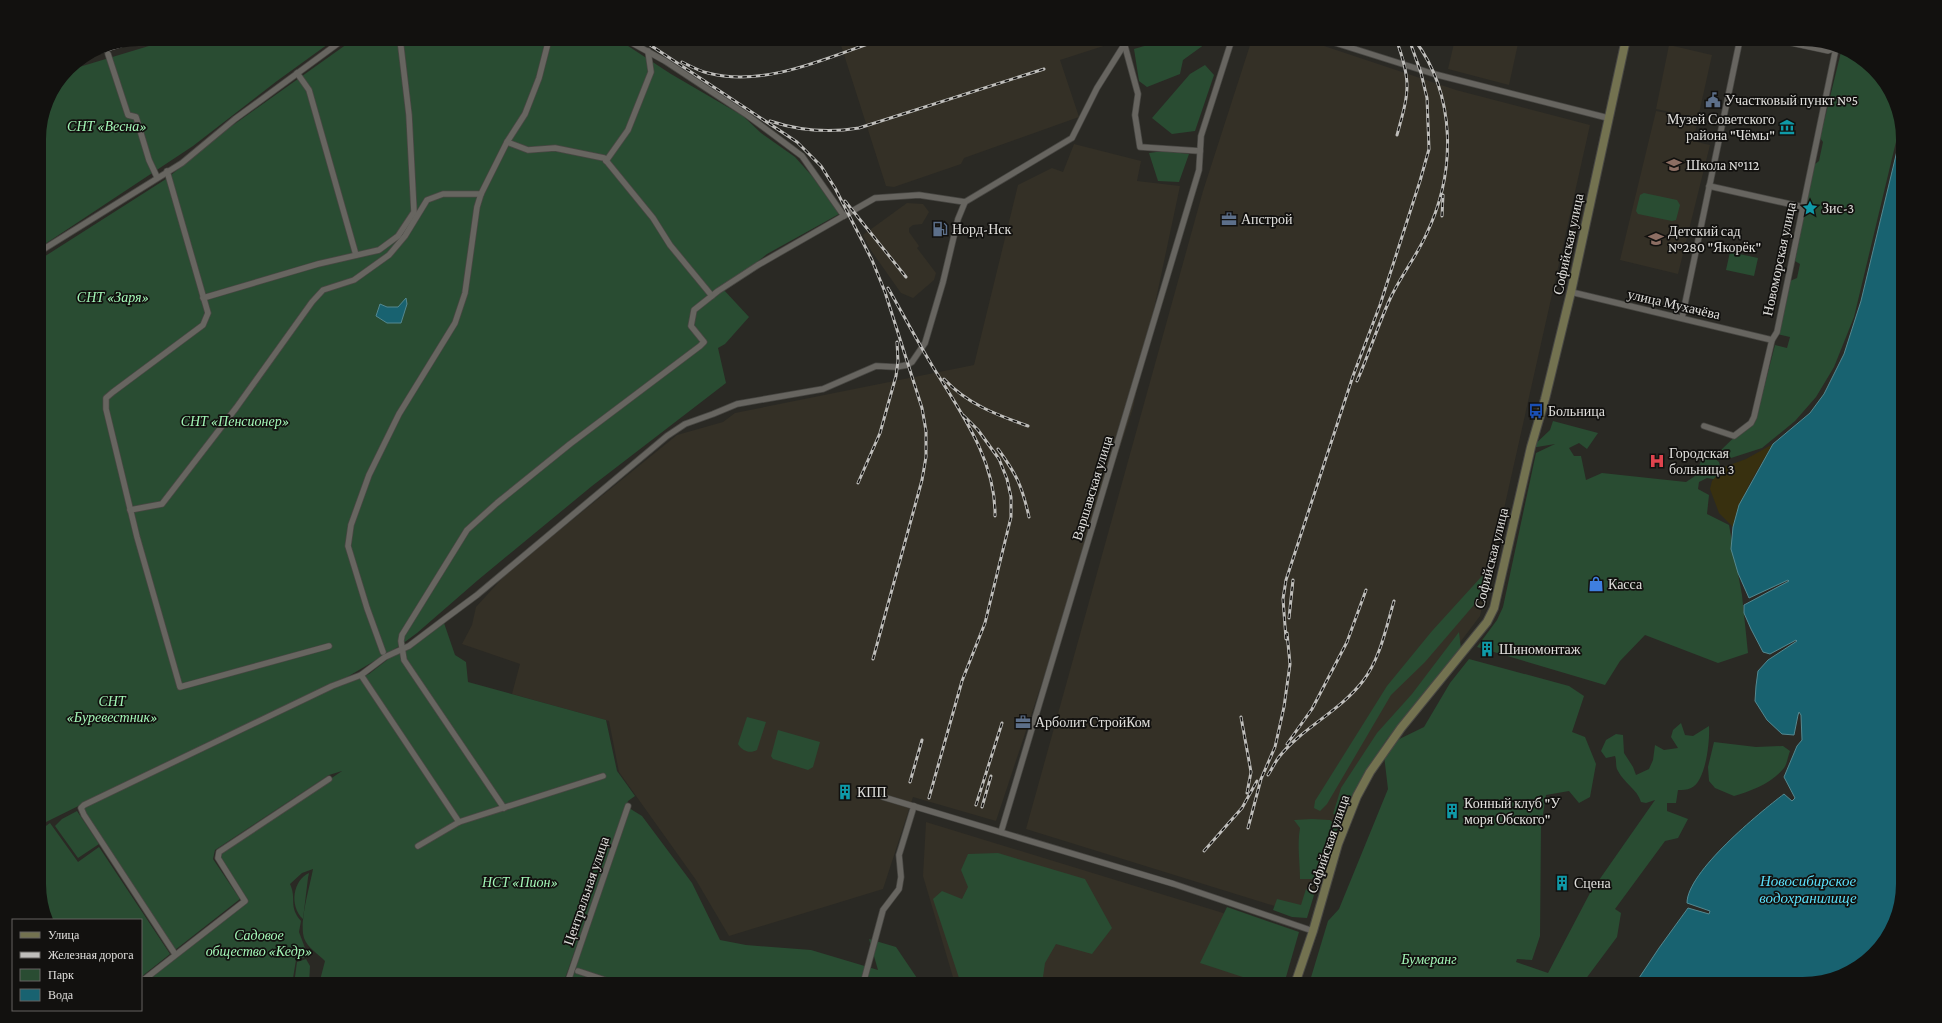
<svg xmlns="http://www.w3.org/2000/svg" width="1942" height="1023" font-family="'Crimson Pro',serif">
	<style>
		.built { fill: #343026 }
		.green { fill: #294c32 }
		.sand { fill: #38300f }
		.water { fill: #186270; stroke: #548890 }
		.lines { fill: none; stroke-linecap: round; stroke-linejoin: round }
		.minor-casing { stroke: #484743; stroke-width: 7 }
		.tertiary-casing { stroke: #484743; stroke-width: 8 }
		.secondary-casing { stroke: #484743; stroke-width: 10 }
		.minor { stroke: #676560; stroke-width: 5.5 }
		.tertiary { stroke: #676560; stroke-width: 7 }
		.secondary { stroke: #737250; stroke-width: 8 }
		.rail-casing { stroke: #bfbebb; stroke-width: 3 }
		.rail { stroke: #12110f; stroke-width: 1.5; stroke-dasharray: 4.5; stroke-linecap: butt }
		.labels { text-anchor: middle; stroke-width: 3.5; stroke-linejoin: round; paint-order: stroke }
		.poi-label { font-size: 14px; fill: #e0dfdc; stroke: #12110f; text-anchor: start }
		.park-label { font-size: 14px; font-style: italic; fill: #a3f7b7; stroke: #12110f }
		.street-label { font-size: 14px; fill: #e0dfdc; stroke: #12110f }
		.water-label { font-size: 15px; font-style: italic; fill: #5be0fa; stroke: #12110f }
	</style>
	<rect width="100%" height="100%" fill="#2a2924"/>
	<g class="built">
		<polygon points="839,39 1118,39 1119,41 1060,60 1079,117 964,158 961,164 894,187 886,186"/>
		<polygon points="1252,39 1303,39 1456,90 1590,125 1480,616 1358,777 1336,821 1307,916 1026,829 1203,191"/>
		<polygon points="1455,39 1519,39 1509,85 1448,69"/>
		<polygon points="1669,45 1712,55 1698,118 1656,109"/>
		<polygon points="1656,111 1698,119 1693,141 1710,145 1678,274 1620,260"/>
		<polygon points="1074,144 1141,161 1137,181 1180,186 1133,408 996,821 913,797 883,889 729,936 696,880 619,772 609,721 512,694 520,664 462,644 472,625 476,607 508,572 677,435 723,422 735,413 974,365 1018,185 1052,168 1063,172"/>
		<polygon points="907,203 923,204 929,212 922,224 913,225 909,228 909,232 919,246 917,248 936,273 934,280 913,298 901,293 870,249 863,235"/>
		<polygon points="926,822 1272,928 1251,984 955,984 923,876"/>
	</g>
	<g class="green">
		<polygon points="172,39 335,39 277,81 193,146 39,248 39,133 47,101 66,71"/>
		<polygon points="351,39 612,39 625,44 671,74 743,116 761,133 795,157 812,176 839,214 767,254 723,289 749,317 725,344 718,348 726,383 592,486 478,580 417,633 398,647 342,680 202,745 46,822 39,822 39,260 166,179 229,128 347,44"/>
		<polygon points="1168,39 1212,39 1183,60 1180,74 1147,87 1139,81 1134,49"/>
		<polygon points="1842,48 1847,49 1886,84 1900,125 1854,317 1834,367 1816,397 1795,421 1762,448 1731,458 1717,454 1757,415 1775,345 1787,348 1790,337 1777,334 1790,281 1797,278 1800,264 1795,261 1814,165 1819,161 1823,142 1820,138"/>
		<polygon points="1205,65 1214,75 1195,131 1172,134 1152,118 1190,74"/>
		<polygon points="1163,151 1189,154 1179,182 1158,181 1149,153"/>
		<polygon points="1644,193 1677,200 1680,205 1676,220 1672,221 1638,214 1636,211 1640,195"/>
		<polygon points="1730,252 1758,258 1754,276 1726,270"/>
		<polygon points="1553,421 1598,433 1587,449 1579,443 1569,448 1574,456 1581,456 1586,480 1602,473 1686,482 1695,476 1703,456 1712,456 1719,462 1723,477 1719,480 1707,478 1699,482 1698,489 1709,495 1707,514 1729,525 1742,595 1748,653 1718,663 1645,635 1620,661 1605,685 1477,647 1497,620 1503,607 1536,453 1555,444 1531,448 1550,430"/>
		<polygon points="1482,576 1486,579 1479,599 1425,662 1391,695 1327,804 1320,811 1314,808 1315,801 1387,686 1432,631"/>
		<path d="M444 623 455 655 466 662 468 682 606 720 617 771 635 796 628 801 563 984H319L325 961C318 954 307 947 304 938 299 922 310 886 313 869L302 873 290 884C297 899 288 906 301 921L299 932 308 956 296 960 292 984H143L248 900 220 859 221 853 342 771 329 775 215 850 213 859 240 899 175 950 84 810 85 807 333 688 369 674 396 653Z"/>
		<polygon points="1459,632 1461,649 1387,739 1362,778 1342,817 1333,814 1341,788 1377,733 1412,694"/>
		<path d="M1469 659 1569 686 1584 696 1572 732 1585 737 1596 764 1590 797 1579 803 1569 791 1546 795 1541 827 1540 936 1532 960 1517 959 1516 962 1548 973 1590 893 1655 800 1646 803 1641 802C1637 789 1624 783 1618 771 1615 767 1617 761 1615 756L1606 758 1601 751 1606 740 1616 734 1623 735 1624 753 1633 767 1636 775 1649 769 1653 760 1655 745 1664 750 1678 748 1671 737 1673 730 1681 723 1685 735 1693 736 1709 726C1710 740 1706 782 1691 788 1687 790 1682 790 1678 790L1676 803H1667V811L1688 819 1678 838 1665 841 1615 909 1621 913 1617 937 1582 984H1309L1328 921 1339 909 1388 789 1383 747 1424 727 1450 683Z"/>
		<path d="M747 717 766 722 757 750C750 754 742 751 738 744Z"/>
		<polygon points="778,730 820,742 813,767 808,770 773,759 771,756"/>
		<path d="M1714 742 1756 747 1783 746 1790 751C1788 756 1787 764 1784 768 1772 783 1751 791 1734 796L1715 788 1709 781 1708 767Z"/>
		<polygon points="629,808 642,816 692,883 720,940 746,945 811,950 878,970 869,939 896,947 921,984 569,984"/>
		<polygon points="77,811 99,844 78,858 55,826 62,819"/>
		<path d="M1312 819 1330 820 1338 827 1328 860 1313 879H1300C1300 862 1297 845 1300 828L1294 820Z"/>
		<polygon points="50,823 78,862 99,847 170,954 141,977 141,920 49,920 39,891 39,831"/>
		<polygon points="998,853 1085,879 1112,928 1092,954 1056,944 1045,963 1042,984 961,984 933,899 942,891 962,899 968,887 961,870 968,854"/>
		<path d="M309 873 308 878 303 919C289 906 293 880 309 873Z"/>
		<polygon points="1306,889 1314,895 1307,918 1292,917 1273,910 1277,899 1301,905"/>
		<polygon points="1227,907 1299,932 1284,984 1261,983 1200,963"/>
		<polygon points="306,959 310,966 309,984 294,984 297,962"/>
	</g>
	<path class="sand" d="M1773 444C1756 473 1741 494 1733 527L1719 513 1710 489 1712 481 1724 467 1746 459Z"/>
	<g class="water">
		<path d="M1902 130 1903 884 1893 928 1858 967 1803 984H1635L1659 948 1688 908 1709 914 1710 911 1687 903C1687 872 1759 813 1784 794L1792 801 1795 798 1784 777 1797 746 1802 740 1801 715 1799 712 1798 715 1794 735 1782 734 1767 720 1755 701 1756 686 1758 671 1768 660 1797 641 1796 640 1770 654 1763 652 1751 629 1744 613V605L1789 581 1788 580 1749 598 1738 573 1731 549 1733 527 1739 505 1773 444 1810 413 1824 394 1844 354 1861 301Z"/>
		<polygon points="406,298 407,304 401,323 387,323 376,316 380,304 387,307 398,307"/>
	</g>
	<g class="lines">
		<g class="minor-casing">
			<g id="minor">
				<polyline points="625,39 665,61 747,115 802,156 844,216"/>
				<polyline points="1123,39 1138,94 1135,115 1140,147 1200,151"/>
				<polyline points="1323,39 1434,74 1608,118"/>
				<polyline points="108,54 128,115 136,117 149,160 157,177"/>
				<polyline points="297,73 309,90 356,255"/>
				<polyline points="507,142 528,150 555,148 604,158 653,218 670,245 712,296"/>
				<polyline points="606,161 628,130 651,72 648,51"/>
				<polyline points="167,171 208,313 203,325 113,392 106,398 106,409 137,537 180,687 329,646"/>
				<polyline points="1709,186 1803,207"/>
				<polyline points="39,252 182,163 235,119 344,39"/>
				<polyline points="1571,292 1772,340"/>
				<polyline points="203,298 318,264 379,250 398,236 414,212 409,115 400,39"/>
				<polyline points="1682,318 1740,39"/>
				<polyline points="1704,426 1734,436 1751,423 1754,417 1772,340 1777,332 1836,48"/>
				<polyline points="130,510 162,504 236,408 312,302 323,290 354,280 389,255 405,236 427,200 443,194 481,194"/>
				<polyline points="383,652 367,608 348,546 351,525 369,475 399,414 455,323 465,293 477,207 481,194 507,142 525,114 539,78 549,39"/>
				<polyline points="361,675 459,822"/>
				<polyline points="883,797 1174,884 1313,931"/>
				<polyline points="504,808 404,660 401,641 402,635 467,530 497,503 570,444 700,346 704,342 691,326 694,310 718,291 758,265 875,198 919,195 965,202 1072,138 1097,88 1124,45"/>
				<polyline points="1001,832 1199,170 1201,136 1232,39"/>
				<polyline points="418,846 459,822 603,776"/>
				<polyline points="175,954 84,815 81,808 84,805 332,686 361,675 385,657 409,646 446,618 477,595 667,436 685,424 713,414 737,404 823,389 876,366 896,367 907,365 912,362 925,343 943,282 958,219 965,202"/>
				<polyline points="578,971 617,984"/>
				<polyline points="141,982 245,901 218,858 219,852 329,779"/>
				<polyline points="567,984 628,806"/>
				<polyline points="863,984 883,910 899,889 901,877 899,855 914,806"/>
			</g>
		</g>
		<g class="tertiary-casing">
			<polyline id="tertiary" points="1776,39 1828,50 1836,47"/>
		</g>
		<g class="secondary-casing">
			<polyline id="secondary" points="1295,984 1313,931 1338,844 1357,796 1370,772 1401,728 1487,622 1494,608 1531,447 1545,399 1571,292 1626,39"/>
		</g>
		<use href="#minor" class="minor"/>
		<use href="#tertiary" class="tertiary"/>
		<use href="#secondary" class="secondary"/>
		<g class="rail-casing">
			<g id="rail">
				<polyline points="641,39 797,142 821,166 835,188 872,260 885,292 922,408 926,431 926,457 922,480 873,659"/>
				<path d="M1396 39C1412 82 1409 92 1397 135"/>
				<polyline points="87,56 144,39"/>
				<path d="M682 62C690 66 699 71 708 73 766 88 828 57 882 39"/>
				<path d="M770 121C800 131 829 133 859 128L1044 69"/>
				<polyline points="845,201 906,277"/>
				<polyline points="1442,216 1443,195"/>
				<path d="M888 288C903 314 917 341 933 367 961 413 996 460 995 516"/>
				<path d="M944 379C967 404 997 415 1028 426"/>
				<path d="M1357 381C1369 354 1378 325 1390 299 1400 277 1416 257 1426 235 1456 173 1457 96 1414 39"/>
				<path d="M998 449C1017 475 1022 486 1029 517"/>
				<polyline points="858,483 880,433 896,376 898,361 897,342"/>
				<polyline points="1289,618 1293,580"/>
				<polyline points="1286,639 1283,599 1286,580 1353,376 1380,305 1420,181 1429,149 1427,98 1421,73 1409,39"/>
				<polyline points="1241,717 1251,772 1247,793"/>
				<polyline points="1287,744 1312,709 1347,642 1366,590"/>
				<path d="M1268 775C1272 769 1275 762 1279 757 1301 729 1340 711 1363 681 1380 659 1386 628 1394 601"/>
				<polyline points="910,782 922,740"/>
				<polyline points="929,798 962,681 985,623 1011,517 1011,497 1007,479 999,459 978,430 963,415"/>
				<polyline points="976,805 1002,723"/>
				<polyline points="982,807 991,776"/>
				<polyline points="1248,828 1261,779 1275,747 1284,707 1290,664 1287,633"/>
				<polyline points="1204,851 1242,808 1257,781"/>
			</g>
		</g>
		<use href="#rail" class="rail"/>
	</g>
	<defs>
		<g id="civic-bare" transform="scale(1.2)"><path d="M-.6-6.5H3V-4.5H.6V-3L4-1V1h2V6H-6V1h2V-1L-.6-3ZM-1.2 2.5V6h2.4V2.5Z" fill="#5c6f8a" stroke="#12110f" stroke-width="2.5" paint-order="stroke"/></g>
		<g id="museum-bare" transform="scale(1.2)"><path d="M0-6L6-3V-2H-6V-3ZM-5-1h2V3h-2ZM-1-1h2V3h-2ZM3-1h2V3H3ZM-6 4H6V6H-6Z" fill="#0f9aa8" stroke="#12110f" stroke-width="2.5" paint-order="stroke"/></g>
		<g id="school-bare" transform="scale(1.2)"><path d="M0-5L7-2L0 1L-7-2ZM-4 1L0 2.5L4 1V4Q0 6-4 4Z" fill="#8d6e63" stroke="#12110f" stroke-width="2.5" paint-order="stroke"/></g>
		<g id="sight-bare" transform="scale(1.2)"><path d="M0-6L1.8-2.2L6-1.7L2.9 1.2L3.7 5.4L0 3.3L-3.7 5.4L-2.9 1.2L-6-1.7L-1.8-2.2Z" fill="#0f9aa8" stroke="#12110f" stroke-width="2.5" paint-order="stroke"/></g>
		<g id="office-bare" transform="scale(1.2)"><path d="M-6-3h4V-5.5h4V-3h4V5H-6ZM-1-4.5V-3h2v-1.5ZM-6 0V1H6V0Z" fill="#5c6f8a" stroke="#12110f" stroke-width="2.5" paint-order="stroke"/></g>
		<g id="fuel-bare" transform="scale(1.2)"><path d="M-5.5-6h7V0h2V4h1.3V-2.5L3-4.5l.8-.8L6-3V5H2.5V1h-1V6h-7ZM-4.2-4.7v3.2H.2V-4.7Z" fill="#5c6f8a" stroke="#12110f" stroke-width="2.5" paint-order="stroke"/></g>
		<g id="bus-bare" transform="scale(1.2)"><path d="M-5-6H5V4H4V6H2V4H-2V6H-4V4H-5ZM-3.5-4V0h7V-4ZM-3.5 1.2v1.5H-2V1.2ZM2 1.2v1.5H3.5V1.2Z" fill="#1a4fb4" stroke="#12110f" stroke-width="2.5" paint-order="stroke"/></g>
		<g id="hospital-bare" transform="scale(1.2)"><path d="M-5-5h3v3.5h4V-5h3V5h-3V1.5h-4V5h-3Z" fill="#e0444e" stroke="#12110f" stroke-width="2.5" paint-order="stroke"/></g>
		<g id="shop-bare" transform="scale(1.2)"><path d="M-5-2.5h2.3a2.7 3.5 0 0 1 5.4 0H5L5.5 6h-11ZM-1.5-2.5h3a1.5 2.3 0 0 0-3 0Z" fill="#3f7fe0" stroke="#12110f" stroke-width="2.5" paint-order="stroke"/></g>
		<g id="building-bare" transform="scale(1.2)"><path d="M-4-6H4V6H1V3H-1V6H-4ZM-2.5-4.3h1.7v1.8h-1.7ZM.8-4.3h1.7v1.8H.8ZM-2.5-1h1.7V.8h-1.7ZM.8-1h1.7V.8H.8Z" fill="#0f9aa8" stroke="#12110f" stroke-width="2.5" paint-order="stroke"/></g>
	</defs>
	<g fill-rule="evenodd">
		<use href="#civic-bare" x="1713" y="100"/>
		<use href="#museum-bare" x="1787" y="127"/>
		<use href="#school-bare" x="1674" y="165"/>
		<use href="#sight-bare" x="1810" y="208"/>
		<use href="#office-bare" x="1229" y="219"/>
		<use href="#fuel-bare" x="940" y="229"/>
		<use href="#school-bare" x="1656" y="239"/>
		<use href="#bus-bare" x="1536" y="411"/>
		<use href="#hospital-bare" x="1657" y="461"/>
		<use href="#shop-bare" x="1596" y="584"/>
		<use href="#building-bare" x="1487" y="649"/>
		<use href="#office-bare" x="1023" y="722"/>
		<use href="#building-bare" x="845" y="792"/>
		<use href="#building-bare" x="1452" y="811"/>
		<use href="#building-bare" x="1562" y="883"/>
	</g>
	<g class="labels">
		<g class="poi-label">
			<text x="1725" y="105">Участковый пункт №5</text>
			<text x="1775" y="124" text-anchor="end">Музей Советского<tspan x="1775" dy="16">района "Чёмы"</tspan></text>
			<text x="1686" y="170">Школа №112</text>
			<text x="1822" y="213">Зис-3</text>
			<text x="1241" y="224">Апстрой</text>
			<text x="952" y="234">Норд-Нск</text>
			<text x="1668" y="236">Детский сад<tspan x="1668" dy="16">№280 "Якорёк"</tspan></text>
			<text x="1548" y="416">Больница</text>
			<text x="1669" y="458">Городская<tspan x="1669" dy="16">больница 3</tspan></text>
			<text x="1608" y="589">Касса</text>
			<text x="1499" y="654">Шиномонтаж</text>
			<text x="1035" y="727">Арболит СтройКом</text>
			<text x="857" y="797">КПП</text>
			<text x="1464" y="808">Конный клуб "У<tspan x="1464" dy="16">моря Обского"</tspan></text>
			<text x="1574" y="888">Сцена</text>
		</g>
		<g class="park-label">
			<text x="107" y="131">СНТ «Весна»</text>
			<text x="113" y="302">СНТ «Заря»</text>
			<text x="235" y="426">СНТ «Пенсионер»</text>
			<text x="112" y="706">СНТ<tspan x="112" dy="16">«Буревестник»</tspan></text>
			<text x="520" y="887">НСТ «Пион»</text>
			<text x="259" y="940">Садовое<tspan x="259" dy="16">общество «Кедр»</tspan></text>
			<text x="1429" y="964">Бумеранг</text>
		</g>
		<g class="street-label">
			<text transform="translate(1568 244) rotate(-78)" y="5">Софийская улица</text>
			<text transform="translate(1779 259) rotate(-78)" y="5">Новоморская улица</text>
			<text transform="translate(1674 304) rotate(13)" y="5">улица Мухачёва</text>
			<text transform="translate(1092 488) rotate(-73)" y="5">Варшавская улица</text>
			<text transform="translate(1491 558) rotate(-76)" y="5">Софийская улица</text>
			<text transform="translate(1328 844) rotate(-71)" y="5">Софийская улица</text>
			<text transform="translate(586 891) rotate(-71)" y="5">Центральная улица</text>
		</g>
		<g class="water-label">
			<text x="1808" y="886">Новосибирское<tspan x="1808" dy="17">водохранилище</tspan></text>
		</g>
	</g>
	<path d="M0 0H1942V1023H0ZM139 46H1803A93 93 0 0 1 1896 139V884A93 93 0 0 1 1803 977H139A93 93 0 0 1 46 884V139A93 93 0 0 1 139 46Z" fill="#12110f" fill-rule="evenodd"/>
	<rect x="12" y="919" width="130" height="92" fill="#12110f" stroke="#646361"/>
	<rect x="20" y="932" width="20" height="6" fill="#737250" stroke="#646361"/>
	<text x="48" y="939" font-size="12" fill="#e0dfdc">Улица</text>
	<rect x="20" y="952" width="20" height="6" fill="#bfbebb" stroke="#646361"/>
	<text x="48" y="959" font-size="12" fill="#e0dfdc">Железная дорога</text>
	<rect x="20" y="969" width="20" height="12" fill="#294c32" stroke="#646361"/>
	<text x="48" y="979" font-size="12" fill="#e0dfdc">Парк</text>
	<rect x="20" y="989" width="20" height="12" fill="#186270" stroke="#646361"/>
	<text x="48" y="999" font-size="12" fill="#e0dfdc">Вода</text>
</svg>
